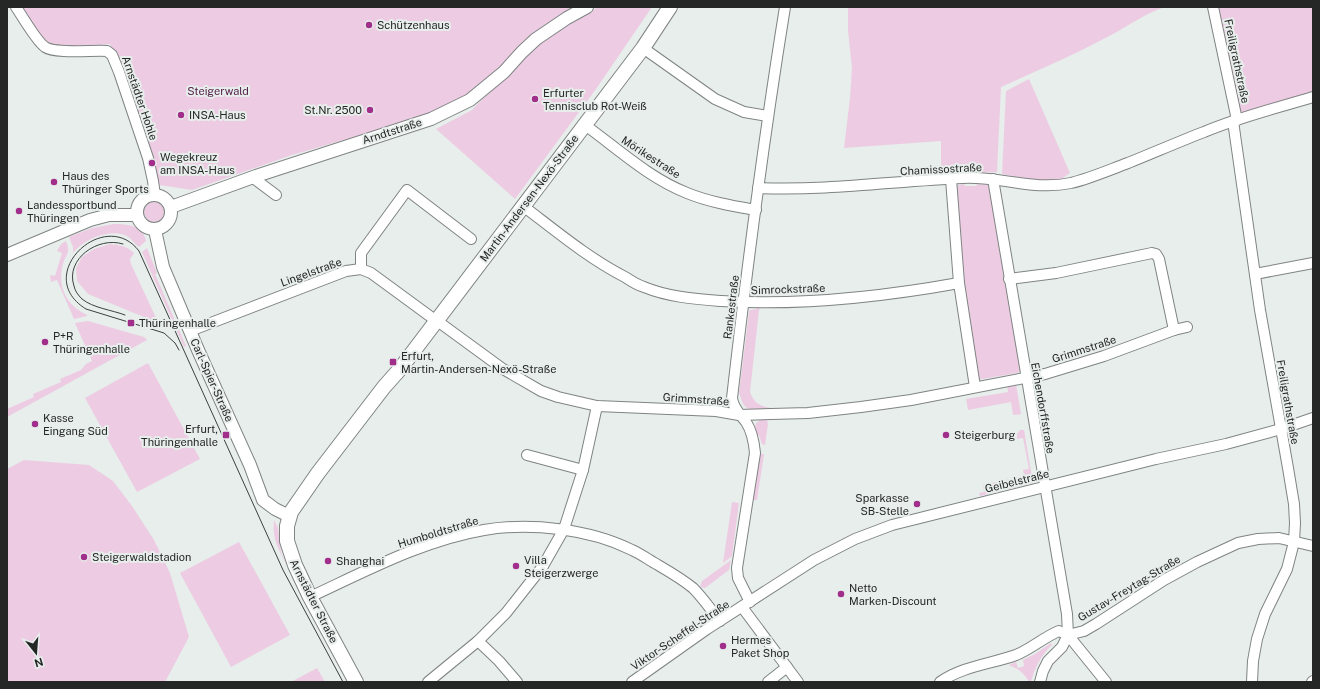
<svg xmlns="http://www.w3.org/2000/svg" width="1320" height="689" font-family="'Public Sans',sans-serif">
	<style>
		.green { fill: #edcce3 }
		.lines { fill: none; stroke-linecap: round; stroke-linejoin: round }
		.minor-casing { stroke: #7f8482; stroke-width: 12 }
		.tertiary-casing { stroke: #7f8482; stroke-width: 14 }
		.secondary-casing { stroke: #7f8482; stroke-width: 16 }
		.minor { stroke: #fff; stroke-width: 10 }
		.tertiary { stroke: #fff; stroke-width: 12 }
		.secondary { stroke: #fff; stroke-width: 14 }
		.tram { stroke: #3d403f; stroke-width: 1 }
		.poi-dot { fill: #a12e8a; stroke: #e7eeeb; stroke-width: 1.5 }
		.labels { text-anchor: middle; stroke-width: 4; stroke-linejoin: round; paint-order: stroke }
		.poi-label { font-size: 11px; fill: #252726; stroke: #e7eeeb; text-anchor: start }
		.street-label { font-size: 11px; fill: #252726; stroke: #e7eeeb }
		.park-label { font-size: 11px; fill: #552049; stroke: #e7eeeb }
	</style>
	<rect width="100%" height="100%" fill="#e7eeeb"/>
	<g class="green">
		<polygon points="22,7 579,7 468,97 433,114 292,155 192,190 159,185 119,65 110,44 89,46 50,46 41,37"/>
		<polygon points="598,7 652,7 596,89 515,199 436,129 472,110 530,50 545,38"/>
		<path d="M848 7H1165C1146 13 1130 25 1113 34 1076 54 1039 70 1001 87L997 172 941 174V141L844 148 850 98 852 68 848 31Z"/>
		<polygon points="1215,7 1313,7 1313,93 1238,116"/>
		<polygon points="1029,79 1070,173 1060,180 1048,181 1034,180 1002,174 1006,91"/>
		<polygon points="964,184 965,186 976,186 977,184 989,185 1022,370 1017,373 977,380 962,283 956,186"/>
		<circle cx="154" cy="212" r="10"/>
		<path d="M114 224C127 224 143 225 146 241L139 247C136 245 133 241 130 238 113 226 84 239 73 253V247L69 237 92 228Z"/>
		<path d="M66 241C71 254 66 253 63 264 57 287 66 305 87 315V316L74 319 57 280 51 282 50 275 55 276 62 253 57 251 61 244Z"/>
		<path d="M110 244C119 245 127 246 134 253L130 259 131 264 157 320 156 322 88 294 77 281 76 268 82 257 94 249Z"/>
		<polygon points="147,248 157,273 155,274 186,346 184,347 142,252"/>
		<path d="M757 306H762L759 310 750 392C755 406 762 406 776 409H748L743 404 739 393 749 312 750 310 756 309Z"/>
		<polygon points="88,321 144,337 147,340 7,417 7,409 34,397 33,394 61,382 60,379 81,370 86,364 92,361 75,323"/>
		<polygon points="148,363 200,459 137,492 85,398"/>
		<polygon points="1016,384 1021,414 1013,415 1011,402 968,410 966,399 1008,392 1007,385"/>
		<polygon points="762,419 767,420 768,424 765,445 762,444 759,435 757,435 755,428 756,423"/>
		<polygon points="1020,430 1024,430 1033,483 980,496 979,493 984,492 983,485 1024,476 1023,470 1029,469 1023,438 1017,439 1017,434"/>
		<polygon points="760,454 764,454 757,500 753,500"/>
		<polygon points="24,460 89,465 113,481 132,506 154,540 170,573 189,637 165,682 7,682 7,469"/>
		<polygon points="732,502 739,503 732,556 723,563"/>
		<path d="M274 520 278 528 281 552 288 568C279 549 272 541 274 520Z"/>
		<polygon points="239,542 290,635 231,667 180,573"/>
		<polygon points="731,560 729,570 705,588 700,587 702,581"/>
		<path d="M1051 643 1052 645C1041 655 1035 667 1031 682H1029C1025 674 1018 668 1010 666L1009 665 1016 662 1018 668 1024 666 1023 660 1035 654Z"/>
		<polygon points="317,668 325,682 291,682"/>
	</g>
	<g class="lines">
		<g class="minor-casing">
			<g id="minor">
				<path d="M16 7C22 16 37 42 45 47 55 54 93 50 107 51L112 55 119 72 148 158 153 181 155 195"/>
				<polyline points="1213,7 1237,120"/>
				<polyline points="643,48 715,99 744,112 768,116"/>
				<polyline points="1233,121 1260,310 1288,468 1294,504 1295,523 1294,542 1287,569 1265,614 1257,639 1253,661 1252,682"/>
				<path d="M585 125C618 149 649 178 687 193 709 202 733 206 756 210"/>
				<polyline points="252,177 276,195"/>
				<polyline points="951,179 959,283 975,387"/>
				<polyline points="993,179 1067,614 1068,635"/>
				<path d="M758 188C827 191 895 181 963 178 1000 176 1034 191 1071 183 1091 178 1109 170 1128 163 1153 153 1178 142 1204 132 1239 117 1277 108 1313 97"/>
				<path d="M523 206C556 231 588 258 625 277 631 281 637 285 644 287 668 297 695 299 721 301 800 306 881 297 959 283"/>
				<polyline points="361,269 361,253 407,190 471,239"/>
				<polyline points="1255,274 1313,263"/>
				<polyline points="1009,279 1056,273 1152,253 1156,254 1159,259 1174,330"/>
				<polyline points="436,320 503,369 541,391 558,397 597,406 716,411 739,415 808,413 861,407 911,400 1045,374 1104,356 1174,330 1187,327"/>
				<polyline points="190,331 346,271 361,269 371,273 431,317"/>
				<polyline points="527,455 583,470"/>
				<path d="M310 597C366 571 424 540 484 530 530 522 590 529 632 550 641 554 649 560 658 565 670 572 682 579 693 588 703 598 711 610 720 621"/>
				<path d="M750 602 738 578 737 568 755 453C754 442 752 431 746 422 740 414 733 408 732 398 747 267 764 137 785 7"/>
				<polyline points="742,607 798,682"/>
				<polyline points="1068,635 1106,682"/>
				<polyline points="478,641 499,661 517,682"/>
				<polyline points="428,682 478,641 506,613 543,566 564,529 583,470 597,406"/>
				<polyline points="632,682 707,629 814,560 855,539 892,525 1156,459 1226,444 1281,429 1313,418"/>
				<polyline points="768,682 787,667"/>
				<path d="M940 682C963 666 991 664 1016 655 1031 649 1044 637 1059 631L1068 635 1084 631 1096 624 1164 580 1197 562 1238 543 1258 539 1279 538 1313 546"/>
				<polyline points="1040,682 1043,671 1048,661 1062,647 1068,635"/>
				<polyline points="1312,682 1313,681"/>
			</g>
		</g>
		<g class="tertiary-casing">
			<g id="tertiary">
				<circle cx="154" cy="212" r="17"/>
				<polyline points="171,207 256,176 431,119 470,100 504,72 522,52 536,39 567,18 587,7"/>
				<polyline points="155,230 163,267 198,350 250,465 263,500 275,509 289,516"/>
				<polyline points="7,255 90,220 109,215 137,215"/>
			</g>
		</g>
		<g class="secondary-casing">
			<polyline id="secondary" points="356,682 310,597 295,565 287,541 287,526 291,512 318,473 384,387 400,369 643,48 670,7"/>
		</g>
		<use href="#minor" class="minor"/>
		<use href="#tertiary" class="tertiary"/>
		<use href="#secondary" class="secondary"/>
		<g class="tram">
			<path d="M123 244C98 236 65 259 74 286 75 291 78 295 82 299 93 308 112 310 125 315"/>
			<path d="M179 350 175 343 164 333 86 309C31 275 105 206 139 251L283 570 343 682"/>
		</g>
	</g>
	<g class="poi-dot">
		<circle cx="369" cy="25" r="4"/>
		<circle cx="535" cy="99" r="4"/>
		<circle cx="370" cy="110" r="4"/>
		<circle cx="181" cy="115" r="4"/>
		<circle cx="152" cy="163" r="4"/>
		<circle cx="54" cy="182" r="4"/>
		<circle cx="19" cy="211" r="4"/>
		<rect x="127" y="319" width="8" height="8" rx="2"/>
		<circle cx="45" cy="342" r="4"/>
		<rect x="389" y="358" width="8" height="8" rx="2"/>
		<circle cx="35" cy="424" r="4"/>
		<rect x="222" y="431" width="8" height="8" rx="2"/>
		<circle cx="946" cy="435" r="4"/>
		<circle cx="917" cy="504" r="4"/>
		<circle cx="84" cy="557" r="4"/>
		<circle cx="328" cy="561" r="4"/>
		<circle cx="516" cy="566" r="4"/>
		<circle cx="841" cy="594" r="4"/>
		<circle cx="723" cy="646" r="4"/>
	</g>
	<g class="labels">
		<g class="poi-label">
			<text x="377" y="29">Schützenhaus</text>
			<text x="543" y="97">Erfurter<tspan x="543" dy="13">Tennisclub Rot-Weiß</tspan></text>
			<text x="362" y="114" text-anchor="end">St.Nr. 2500</text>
			<text x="189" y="119">INSA-Haus</text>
			<text x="160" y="161">Wegekreuz<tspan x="160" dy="13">am INSA-Haus</tspan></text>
			<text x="62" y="180">Haus des<tspan x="62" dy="13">Thüringer Sports</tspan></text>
			<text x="27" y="209">Landessportbund<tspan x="27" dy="13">Thüringen</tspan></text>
			<text x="139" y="327">Thüringenhalle</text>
			<text x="53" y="340">P+R<tspan x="53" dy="13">Thüringenhalle</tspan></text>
			<text x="401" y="360">Erfurt,<tspan x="401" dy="13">Martin-Andersen-Nexö-Straße</tspan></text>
			<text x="43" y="422">Kasse<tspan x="43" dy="13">Eingang Süd</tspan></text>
			<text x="218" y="433" text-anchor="end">Erfurt,<tspan x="218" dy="13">Thüringenhalle</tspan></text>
			<text x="954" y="439">Steigerburg</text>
			<text x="909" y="502" text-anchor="end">Sparkasse<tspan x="909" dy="13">SB-Stelle</tspan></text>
			<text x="92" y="561">Steigerwaldstadion</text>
			<text x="524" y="564">Villa<tspan x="524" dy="13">Steigerzwerge</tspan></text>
			<text x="336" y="565">Shanghai</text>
			<text x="849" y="592">Netto<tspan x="849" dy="13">Marken-Discount</tspan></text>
			<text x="731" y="644">Hermes<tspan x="731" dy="13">Paket Shop</tspan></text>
		</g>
		<g class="street-label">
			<text transform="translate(1237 61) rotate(78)" y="4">Freiligrathstraße</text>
			<text transform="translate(140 98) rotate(71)" y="4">Arnstädter Hohle</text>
			<text transform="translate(392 131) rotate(-18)" y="4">Arndtstraße</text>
			<text transform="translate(651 157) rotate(33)" y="4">Mörikestraße</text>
			<text transform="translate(941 169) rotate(-3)" y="4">Chamissostraße</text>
			<text transform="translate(529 198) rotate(-53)" y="4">Martin-Andersen-Nexö-Straße</text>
			<text transform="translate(311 272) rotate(-20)" y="4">Lingelstraße</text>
			<text transform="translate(788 289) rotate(-2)" y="4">Simrockstraße</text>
			<text transform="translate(731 307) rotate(-83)" y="4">Rankestraße</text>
			<text transform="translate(1084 349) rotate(-18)" y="4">Grimmstraße</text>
			<text transform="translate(212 380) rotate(66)" y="4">Carl-Spier-Straße</text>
			<text transform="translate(696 399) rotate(4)" y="4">Grimmstraße</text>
			<text transform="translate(1288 402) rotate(80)" y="4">Freiligrathstraße</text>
			<text transform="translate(1043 408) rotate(80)" y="4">Eichendorffstraße</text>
			<text transform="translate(1017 481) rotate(-14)" y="4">Geibelstraße</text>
			<text transform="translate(438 532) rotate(-17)" y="4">Humboldtstraße</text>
			<text transform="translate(1129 588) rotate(-31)" y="4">Gustav-Freytag-Straße</text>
			<text transform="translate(314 601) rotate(63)" y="4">Arnstädter Straße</text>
			<text transform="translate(680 635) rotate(-34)" y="4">Viktor-Scheffel-Straße</text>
		</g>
		<g class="park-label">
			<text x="218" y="95">Steigerwald</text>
		</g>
	</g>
	<rect width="1320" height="689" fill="none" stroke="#252726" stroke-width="16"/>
	<g transform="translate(36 653) rotate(163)" stroke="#e7eeeb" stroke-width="3" paint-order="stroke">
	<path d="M0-3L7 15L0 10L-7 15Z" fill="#252726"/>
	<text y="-6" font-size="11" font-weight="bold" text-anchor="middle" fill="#252726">N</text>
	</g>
</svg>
